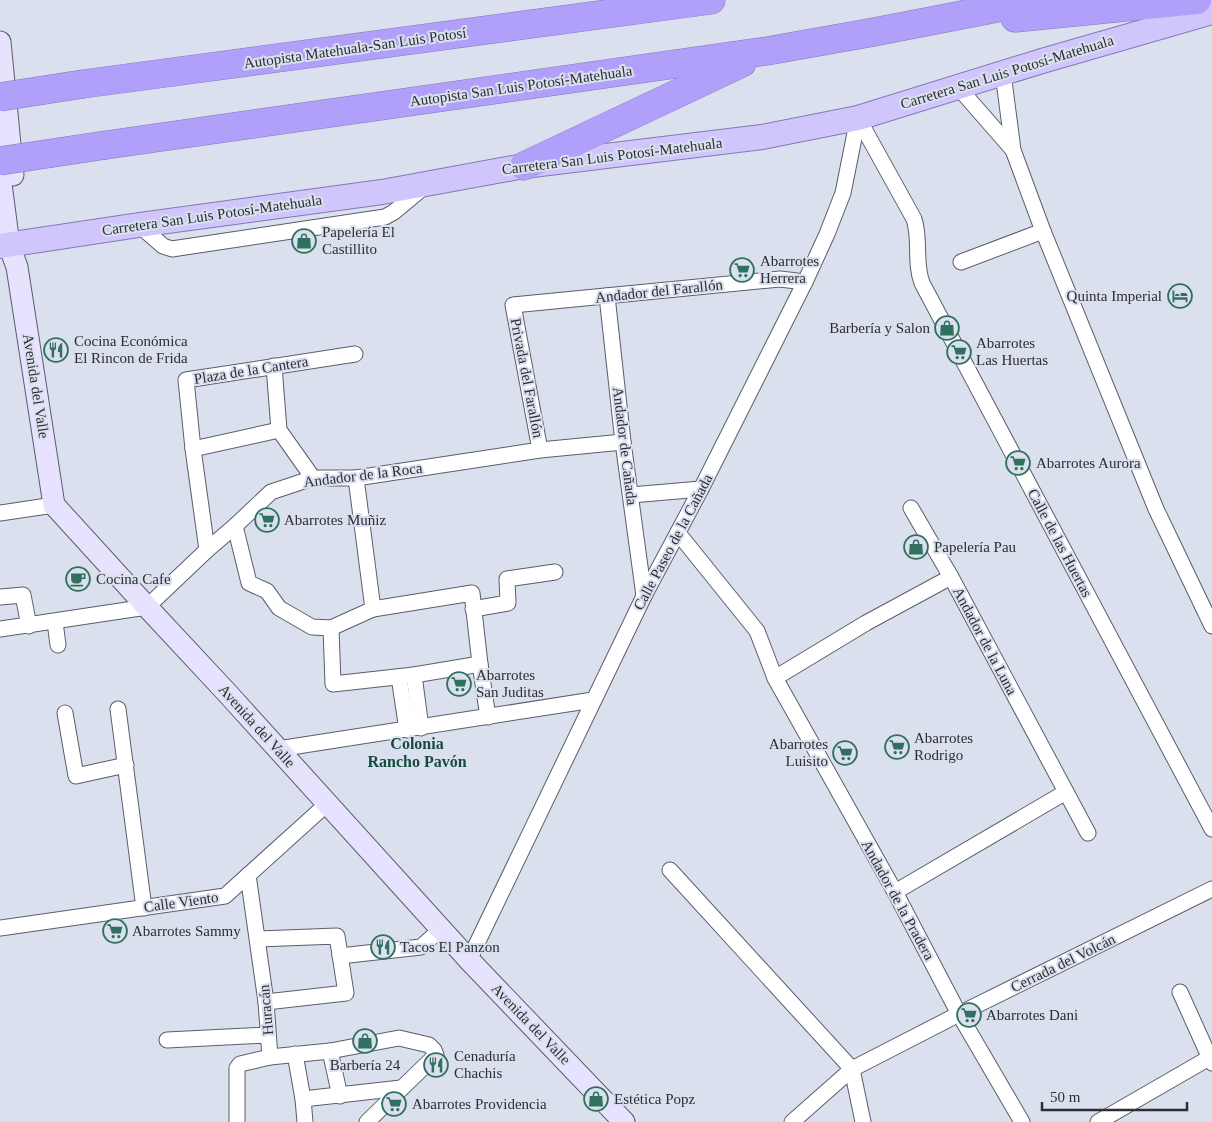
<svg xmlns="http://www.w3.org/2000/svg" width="1212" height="1122" font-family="Georgia,serif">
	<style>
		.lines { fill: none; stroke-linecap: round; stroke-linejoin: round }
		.street-casing { stroke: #5a5e6b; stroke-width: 17 }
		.secondary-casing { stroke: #5a5e6b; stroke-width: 23 }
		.primary-casing { stroke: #8278b5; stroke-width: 26 }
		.highway-casing { stroke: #8278b5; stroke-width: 29 }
		.street { stroke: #fff; stroke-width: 15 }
		.secondary { stroke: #e7e2fe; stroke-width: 21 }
		.primary { stroke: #d0c6fc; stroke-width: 24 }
		.highway { stroke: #b0a0fa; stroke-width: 28 }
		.highway-bridge-casing { stroke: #8278b5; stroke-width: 29; stroke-linecap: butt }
		.highway-bridge { stroke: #b0a0fa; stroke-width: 28 }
		.labels { text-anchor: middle; stroke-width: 4; stroke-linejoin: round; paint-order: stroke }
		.street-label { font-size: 15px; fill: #2d2e34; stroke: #dbe0ef }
		.poi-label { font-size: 15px; fill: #2d2e34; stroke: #dbe0ef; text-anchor: start }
		.neighbourhood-label { font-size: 16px; font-weight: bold; fill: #174b3e; stroke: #dbe0ef }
	</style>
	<rect width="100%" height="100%" fill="#dbe0ef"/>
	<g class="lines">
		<g class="street-casing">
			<g id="street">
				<polyline points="1003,73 1013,150 1043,231 1156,509 1212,626"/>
				<polyline points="958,87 1013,150"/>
				<path d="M858 118 914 219C921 240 914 262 922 283L1212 829"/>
				<polyline points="139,225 163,246 172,249 385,217 394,212 424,187"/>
				<polyline points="961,262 1043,231"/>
				<polyline points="607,296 623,442 644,596"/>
				<polyline points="274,366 279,430 313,478"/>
				<polyline points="193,449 279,430"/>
				<polyline points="540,450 513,305 780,279 805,282"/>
				<polyline points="356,478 373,609 331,628 333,684 414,675 480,664"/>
				<polyline points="631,495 701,489"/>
				<polyline points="911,508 951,577 1088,833"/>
				<polyline points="0,513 54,505"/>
				<polyline points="235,526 249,583 267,591 279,608 312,627 331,628"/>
				<polyline points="678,533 757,631 775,678 895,892 959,1014 1022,1122"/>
				<polyline points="207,550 193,449 186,380 355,354"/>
				<polyline points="0,597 23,595 29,626"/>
				<polyline points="373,609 472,593 480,664 488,717"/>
				<polyline points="473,609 508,603 507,579 555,572"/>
				<polyline points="55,622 58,645"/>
				<polyline points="0,629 147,607 207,550 235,526 271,492 313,478 356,478 540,450 623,442"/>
				<polyline points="414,675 421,728"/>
				<polyline points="399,677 407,730"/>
				<polyline points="775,678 866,623 951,577"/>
				<polyline points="118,709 144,908"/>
				<polyline points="65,713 76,776 126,765"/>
				<polyline points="278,749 593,700"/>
				<polyline points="670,870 852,1069 863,1122"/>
				<polyline points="248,875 266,1002 270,1057"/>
				<polyline points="895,892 1066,792"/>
				<polyline points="0,928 225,896 328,803"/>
				<polyline points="258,939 337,936 346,993 266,1002"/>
				<polyline points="340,956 421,947 441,929"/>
				<polyline points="469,960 644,596 701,489 805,282 827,234 843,193 858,118"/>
				<polyline points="1180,992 1212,1063"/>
				<polyline points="167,1040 268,1035"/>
				<polyline points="330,1051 340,1096"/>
				<polyline points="295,1054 303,1099 305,1122"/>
				<polyline points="303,1099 401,1088"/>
				<polyline points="237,1122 237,1068 240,1064 270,1057 330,1051 399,1038 429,1045 434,1050 436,1055 367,1122"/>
				<polyline points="792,1122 852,1069 959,1014 1212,889"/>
				<polyline points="1098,1122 1209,1058"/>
			</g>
		</g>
		<g class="secondary-casing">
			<g id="secondary">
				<polyline points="0,42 13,175"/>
				<polyline points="0,176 9,245 17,267 54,505 147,607 229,695 469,960 624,1122"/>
			</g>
		</g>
		<g class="primary-casing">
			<polyline id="primary" points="0,246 139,225 382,192 524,166 762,137 858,118 1042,61 1212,12"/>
		</g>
		<g class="highway-casing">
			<g id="highway">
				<polyline points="1015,18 1197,0"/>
				<polyline points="83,84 711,0"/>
				<polyline points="106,145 767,51 874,32 1039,0"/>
				<polyline points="524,166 742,63"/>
			</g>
		</g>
		<use href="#street" class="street"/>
		<use href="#secondary" class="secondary"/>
		<use href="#primary" class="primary"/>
		<use href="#highway" class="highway"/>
		<g class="highway-bridge-casing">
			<g id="highway-bridge">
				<polyline points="0,97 83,84"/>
				<polyline points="0,161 106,145"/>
			</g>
		</g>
		<use href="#highway-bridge" class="highway-bridge"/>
	</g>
	<defs>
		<g id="shop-ring" transform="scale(1.25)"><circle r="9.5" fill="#dbe0ef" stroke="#30705e" stroke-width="1.5"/><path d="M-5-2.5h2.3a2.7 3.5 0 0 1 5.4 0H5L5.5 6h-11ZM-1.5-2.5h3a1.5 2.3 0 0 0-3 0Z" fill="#30705e"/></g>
		<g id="supermarket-ring" transform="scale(1.25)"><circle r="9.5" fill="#dbe0ef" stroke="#30705e" stroke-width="1.5"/><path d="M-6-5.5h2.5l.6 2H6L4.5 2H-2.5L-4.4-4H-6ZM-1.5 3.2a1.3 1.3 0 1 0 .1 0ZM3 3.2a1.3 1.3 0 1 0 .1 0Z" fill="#30705e"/></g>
		<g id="hotel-ring" transform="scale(1.25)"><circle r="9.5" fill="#dbe0ef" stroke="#30705e" stroke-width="1.5"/><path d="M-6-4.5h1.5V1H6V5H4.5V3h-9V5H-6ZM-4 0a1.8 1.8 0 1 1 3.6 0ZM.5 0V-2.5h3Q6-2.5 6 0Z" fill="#30705e"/></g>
		<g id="restaurant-ring" transform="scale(1.25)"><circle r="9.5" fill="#dbe0ef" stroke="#30705e" stroke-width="1.5"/><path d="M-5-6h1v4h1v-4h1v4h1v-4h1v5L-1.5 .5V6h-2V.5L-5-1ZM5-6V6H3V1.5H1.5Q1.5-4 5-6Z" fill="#30705e"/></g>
		<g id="cafe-ring" transform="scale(1.25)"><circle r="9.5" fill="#dbe0ef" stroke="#30705e" stroke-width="1.5"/><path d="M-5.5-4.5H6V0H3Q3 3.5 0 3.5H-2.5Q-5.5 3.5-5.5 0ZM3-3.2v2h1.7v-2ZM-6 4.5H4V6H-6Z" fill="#30705e"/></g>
	</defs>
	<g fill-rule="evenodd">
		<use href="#shop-ring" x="304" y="241"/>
		<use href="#supermarket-ring" x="742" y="270"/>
		<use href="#hotel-ring" x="1180" y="296"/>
		<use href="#shop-ring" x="947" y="328"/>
		<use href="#restaurant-ring" x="56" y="350"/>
		<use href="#supermarket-ring" x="959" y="352"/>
		<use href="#supermarket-ring" x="1018" y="463"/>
		<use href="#supermarket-ring" x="267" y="520"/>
		<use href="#shop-ring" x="916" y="547"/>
		<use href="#cafe-ring" x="78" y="579"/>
		<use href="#supermarket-ring" x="459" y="684"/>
		<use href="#supermarket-ring" x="897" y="747"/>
		<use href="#supermarket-ring" x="845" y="753"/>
		<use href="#supermarket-ring" x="115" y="931"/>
		<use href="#restaurant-ring" x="383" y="947"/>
		<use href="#supermarket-ring" x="969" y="1015"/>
		<use href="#shop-ring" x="365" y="1041"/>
		<use href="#restaurant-ring" x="436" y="1065"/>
		<use href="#shop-ring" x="596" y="1099"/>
		<use href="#supermarket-ring" x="394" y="1104"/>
	</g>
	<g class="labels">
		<g class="street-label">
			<text transform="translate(355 48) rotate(-8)" y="5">Autopista Matehuala-San Luis Potosí</text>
			<text transform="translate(1007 72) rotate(-17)" y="5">Carretera San Luis Potosí-Matehuala</text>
			<text transform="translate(521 86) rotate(-8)" y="5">Autopista San Luis Potosí-Matehuala</text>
			<text transform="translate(612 156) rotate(-7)" y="5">Carretera San Luis Potosí-Matehuala</text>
			<text transform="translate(212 215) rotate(-8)" y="5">Carretera San Luis Potosí-Matehuala</text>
			<text transform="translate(659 291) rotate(-6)" y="5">Andador del Farallón</text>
			<text transform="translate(251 370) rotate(-9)" y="5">Plaza de la Cantera</text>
			<text transform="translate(527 378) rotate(79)" y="5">Privada del Farallón</text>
			<text transform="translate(36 386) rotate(81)" y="5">Avenida del Valle</text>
			<text transform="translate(625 446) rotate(83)" y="5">Andador de Cañada</text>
			<text transform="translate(363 475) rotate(-7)" y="5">Andador de la Roca</text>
			<text transform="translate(673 542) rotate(-62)" y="5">Calle Paseo de la Cañada</text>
			<text transform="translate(1060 543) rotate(62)" y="5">Calle de las Huertas</text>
			<text transform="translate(985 641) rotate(62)" y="5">Andador de la Luna</text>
			<text transform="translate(257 726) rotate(48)" y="5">Avenida del Valle</text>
			<text transform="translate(898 900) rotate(61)" y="5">Andador de la Pradera</text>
			<text transform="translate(181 902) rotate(-8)" y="5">Calle Viento</text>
			<text transform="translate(1063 963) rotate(-26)" y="5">Cerrada del Volcán</text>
			<text transform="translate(266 1010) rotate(-95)" y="5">Huracán</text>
			<text transform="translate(531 1024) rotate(46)" y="5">Avenida del Valle</text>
		</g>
		<g class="poi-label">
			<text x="322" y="237">Papelería El<tspan x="322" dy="17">Castillito</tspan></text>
			<text x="760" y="266">Abarrotes<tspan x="760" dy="17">Herrera</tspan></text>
			<text x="1162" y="301" text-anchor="end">Quinta Imperial</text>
			<text x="930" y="333" text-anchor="end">Barbería y Salon</text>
			<text x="74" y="346">Cocina Económica<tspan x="74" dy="17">El Rincon de Frida</tspan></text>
			<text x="976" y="348">Abarrotes<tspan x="976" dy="17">Las Huertas</tspan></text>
			<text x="1036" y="468">Abarrotes Aurora</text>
			<text x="284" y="525">Abarrotes Muñiz</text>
			<text x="934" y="552">Papelería Pau</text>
			<text x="96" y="584">Cocina Cafe</text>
			<text x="476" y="680">Abarrotes<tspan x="476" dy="17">San Juditas</tspan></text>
			<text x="914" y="743">Abarrotes<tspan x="914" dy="17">Rodrigo</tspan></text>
			<text x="828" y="749" text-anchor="end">Abarrotes<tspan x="828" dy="17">Luisito</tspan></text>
			<text x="132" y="936">Abarrotes Sammy</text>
			<text x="400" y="952">Tacos El Panzon</text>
			<text x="986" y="1020">Abarrotes Dani</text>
			<text x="454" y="1061">Cenaduría<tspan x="454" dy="17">Chachis</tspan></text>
			<text x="365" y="1070" text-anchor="middle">Barbería 24</text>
			<text x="614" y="1104">Estética Popz</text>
			<text x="412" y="1109">Abarrotes Providencia</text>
		</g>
		<g class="neighbourhood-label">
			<text x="417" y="749">Colonia<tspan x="417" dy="18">Rancho Pavón</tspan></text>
		</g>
	</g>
	<path d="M1042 1102v8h145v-8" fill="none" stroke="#2d2e34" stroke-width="2.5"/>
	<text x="1050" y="1102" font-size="15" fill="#2d2e34" stroke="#dbe0ef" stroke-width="4" paint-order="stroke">50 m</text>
</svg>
